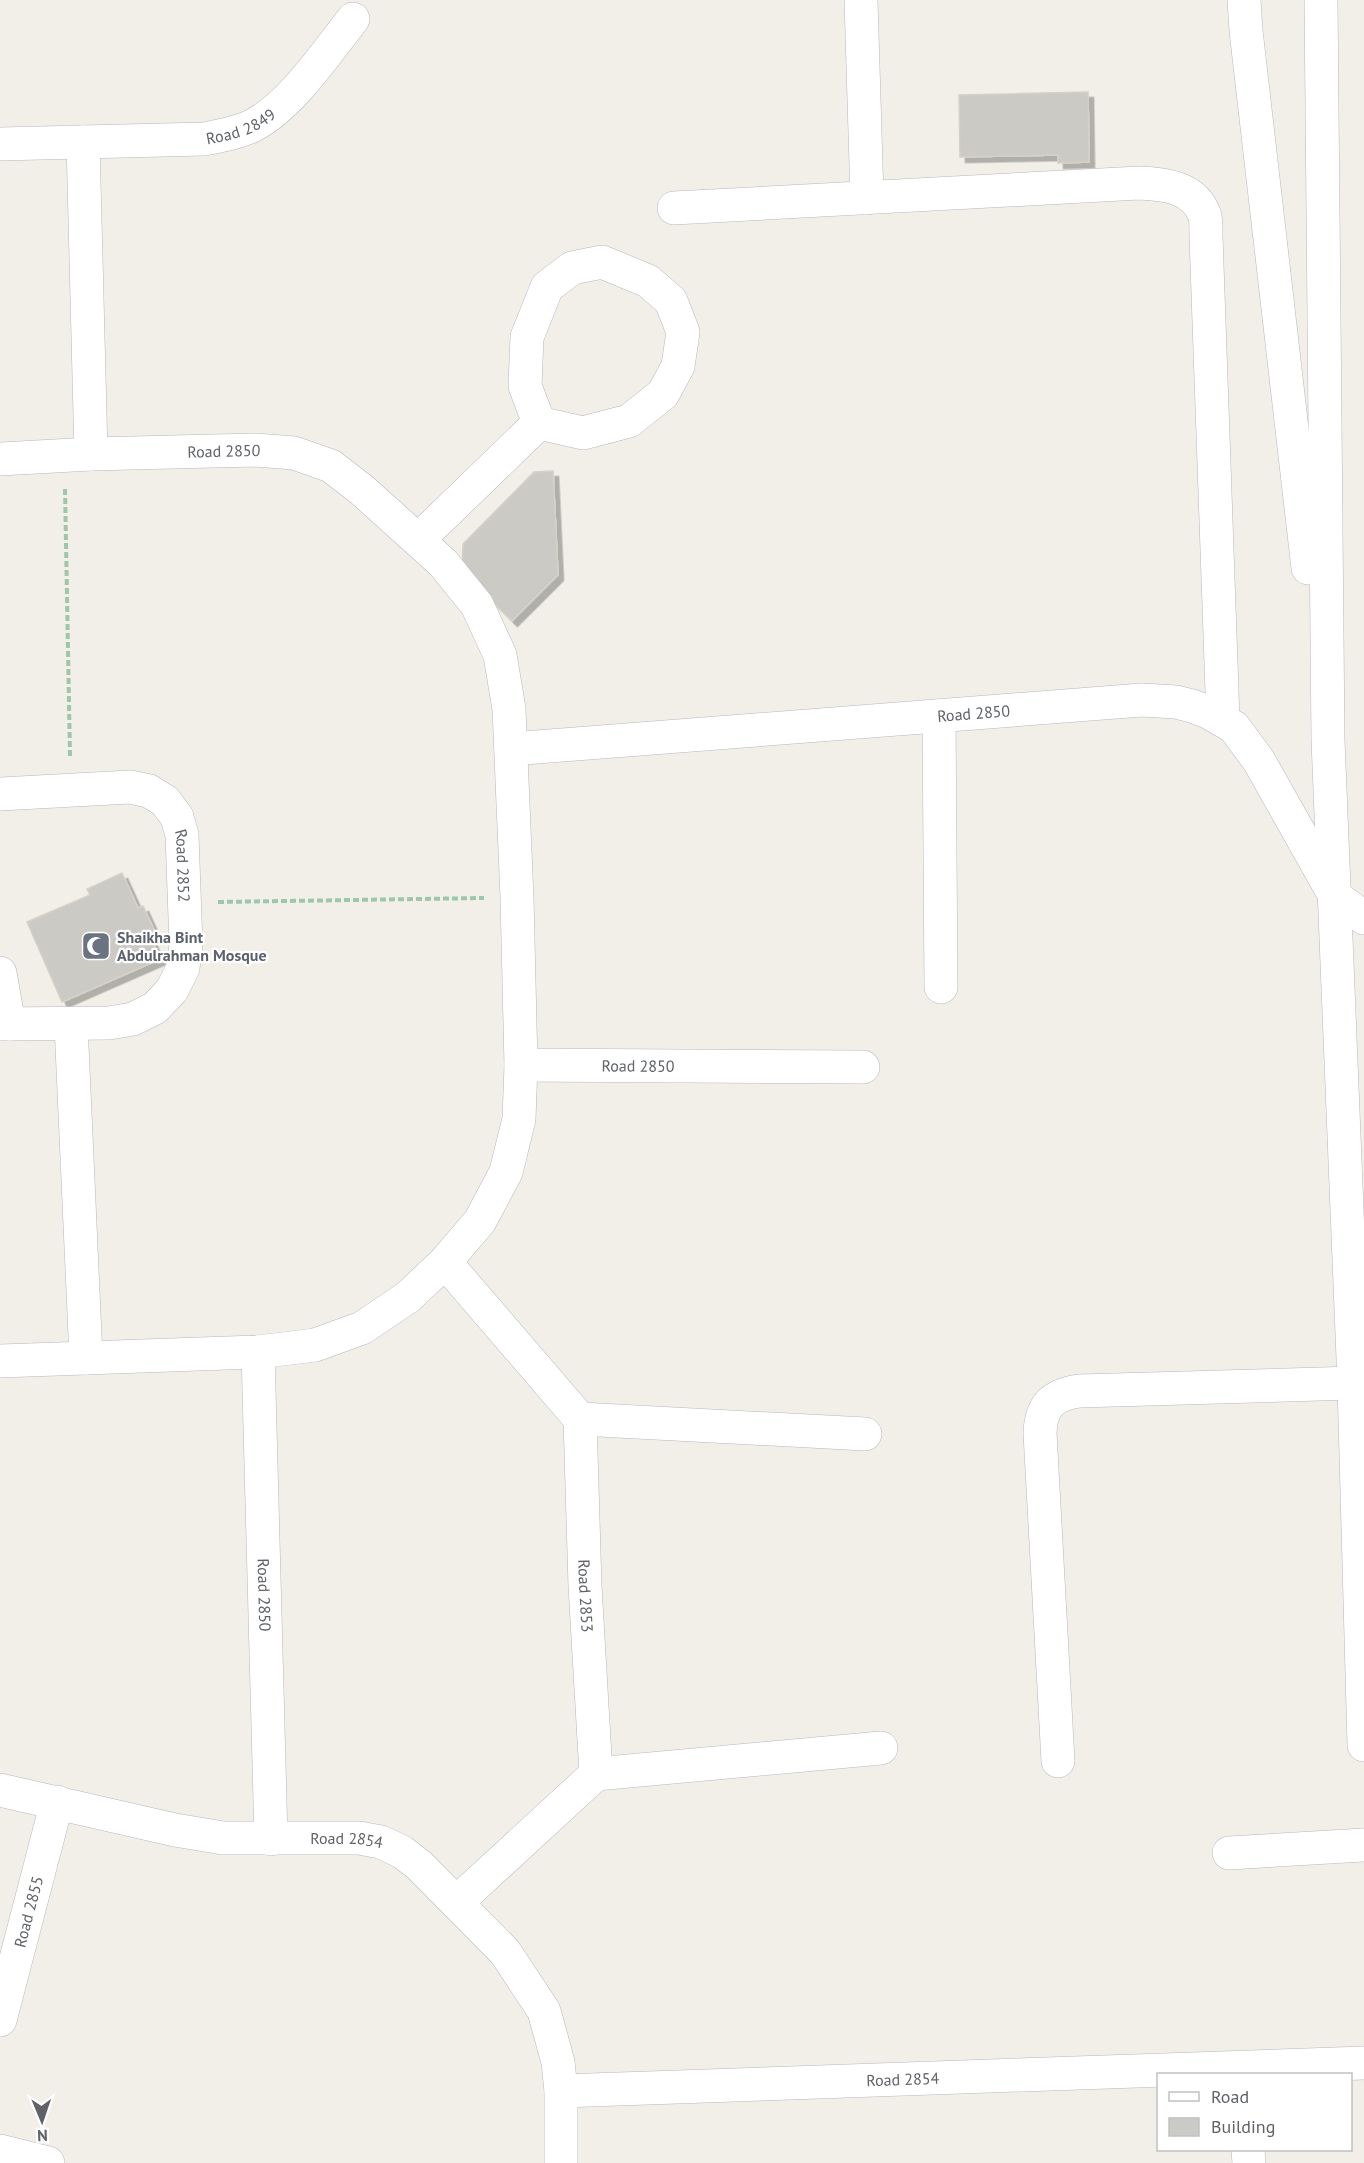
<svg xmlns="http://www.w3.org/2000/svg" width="1364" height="2163" font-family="'PT Sans',sans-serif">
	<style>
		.building { fill: #cccac5; stroke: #d6d1c6; stroke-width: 1.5; filter: url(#shadow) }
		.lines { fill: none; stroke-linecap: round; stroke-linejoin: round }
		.minor-casing { stroke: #b5b8bc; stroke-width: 34 }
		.path { stroke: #9cc7a9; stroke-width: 4; stroke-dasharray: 6 3; stroke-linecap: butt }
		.minor { stroke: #fff; stroke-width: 33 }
		.labels { text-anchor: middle; stroke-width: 4.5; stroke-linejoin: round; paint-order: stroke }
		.street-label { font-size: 16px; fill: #5f6368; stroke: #fff }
		.worship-label { font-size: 16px; font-weight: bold; fill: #5b616d; stroke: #fff; text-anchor: start }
	</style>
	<defs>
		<filter id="shadow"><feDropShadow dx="5.5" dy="5.5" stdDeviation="0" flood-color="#0004"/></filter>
	</defs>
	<rect width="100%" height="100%" fill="#f1efe8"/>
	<g class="building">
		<polygon points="1088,92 1089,162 1058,163 1058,155 960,157 959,95"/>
		<polygon points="553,471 558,575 512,621 462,572 463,544 534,472"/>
		<polygon points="122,873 138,908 143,906 155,932 149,934 160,959 62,1002 27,922 90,895 87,889"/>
	</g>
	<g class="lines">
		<g class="minor-casing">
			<g id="minor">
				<polyline points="861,0 867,198"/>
				<polyline points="1244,0 1246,31 1308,568"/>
				<polyline points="1321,0 1328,740 1354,1383 1364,1745"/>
				<polyline points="83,142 91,454"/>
				<path id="s1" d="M0 144 204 139C220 136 237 133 252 126 291 106 326 53 353 19"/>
				<path d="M674 208 1139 183C1165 184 1195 187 1205 216 1206 222 1206 230 1206 236L1223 720"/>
				<polygon points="602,262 648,281 671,301 683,332 678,366 663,394 629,421 583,433 539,423 525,386 527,337 547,287 572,268"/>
				<path id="s2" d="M0 459 91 454 255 450 294 453 331 466 362 490 443 563 477 605 500 655 509 709 517 898 521 1065 519 1119 506 1172 480 1221 445 1262 408 1297 362 1328 315 1345 258 1352 0 1361"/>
				<polyline points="418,540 539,423"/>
				<polyline points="939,716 941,987"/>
				<path id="s3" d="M511 749 1142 700 1176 702 1192 706 1208 712 1234 727 1259 761 1335 896 1364 918"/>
				<path id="s4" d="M0 794 130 787 149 791 165 801 177 817 182 835 186 945 183 968 172 990 155 1008 133 1019 109 1023 0 1024"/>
				<polyline points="0,973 9,1024"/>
				<polyline points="71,1024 86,1358"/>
				<path id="s5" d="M521 1065 863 1067"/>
				<path id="s6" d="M445 1262 580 1419 585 1586 596 1774 457 1902"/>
				<path id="s7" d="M258 1352 271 1839"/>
				<polyline points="580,1419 865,1434"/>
				<path d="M1058 1761 1040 1433C1041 1406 1052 1395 1079 1391L1354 1383"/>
				<polyline points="596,1774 881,1748"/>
				<path id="s8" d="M0 1790 175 1830 223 1838H359L381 1842 402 1852 419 1865 505 1952 544 2011 558 2062 561 2091V2163"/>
				<polyline points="1229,1853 1364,1845"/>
				<path id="s9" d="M0 2020 57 1802"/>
				<path id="s10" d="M561 2091 1364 2063"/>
				<polyline points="1248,2150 1249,2163"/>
				<polyline points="0,2151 48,2163"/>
			</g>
		</g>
		<g class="path">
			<polyline points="65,489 70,757"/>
			<polyline points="218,902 484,898"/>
		</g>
		<use href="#minor" class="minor"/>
	</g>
	<defs>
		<g id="mosque-square" transform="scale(1.5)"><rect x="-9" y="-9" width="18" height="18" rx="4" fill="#6b7280" stroke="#fff"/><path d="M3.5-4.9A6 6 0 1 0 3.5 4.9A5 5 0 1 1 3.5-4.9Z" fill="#fff"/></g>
	</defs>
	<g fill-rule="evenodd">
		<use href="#mosque-square" x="96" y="946"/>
	</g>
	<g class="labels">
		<g class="street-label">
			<text dy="6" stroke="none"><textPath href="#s1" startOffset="243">Road 2849</textPath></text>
			<text dy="6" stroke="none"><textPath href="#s2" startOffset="224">Road 2850</textPath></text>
			<text dy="6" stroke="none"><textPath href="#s3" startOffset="464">Road 2850</textPath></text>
			<text dy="6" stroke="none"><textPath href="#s4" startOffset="238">Road 2852</textPath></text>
			<text dy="6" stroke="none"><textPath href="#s5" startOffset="117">Road 2850</textPath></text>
			<text dy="6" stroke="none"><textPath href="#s7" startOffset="243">Road 2850</textPath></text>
			<text dy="6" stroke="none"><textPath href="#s6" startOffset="384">Road 2853</textPath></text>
			<text dy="6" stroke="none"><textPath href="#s8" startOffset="352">Road 2854</textPath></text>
			<text dy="6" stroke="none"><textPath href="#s9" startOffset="112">Road 2855</textPath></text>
			<text dy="6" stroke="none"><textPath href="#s10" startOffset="342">Road 2854</textPath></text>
		</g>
		<g class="worship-label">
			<text x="117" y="943">Shaikha Bint<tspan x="117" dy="18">Abdulrahman Mosque</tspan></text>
		</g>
	</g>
	<rect x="1157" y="2073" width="195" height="78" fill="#ffffff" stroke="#bfc1c3" stroke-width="1.5"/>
	<rect x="1169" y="2092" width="30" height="9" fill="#ffffff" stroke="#bfc1c3" stroke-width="1.5"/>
	<text x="1211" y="2103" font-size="18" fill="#5f6368">Road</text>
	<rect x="1169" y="2118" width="30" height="18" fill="#cccac5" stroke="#bfc1c3" stroke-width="1.5"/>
	<text x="1211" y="2133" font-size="18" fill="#5f6368">Building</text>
	<g transform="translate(42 2121) rotate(178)" stroke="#ffffff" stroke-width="4.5" paint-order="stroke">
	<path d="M0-4.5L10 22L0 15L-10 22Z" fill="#5f6368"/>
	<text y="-9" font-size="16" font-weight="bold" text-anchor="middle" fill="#5f6368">N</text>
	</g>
</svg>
